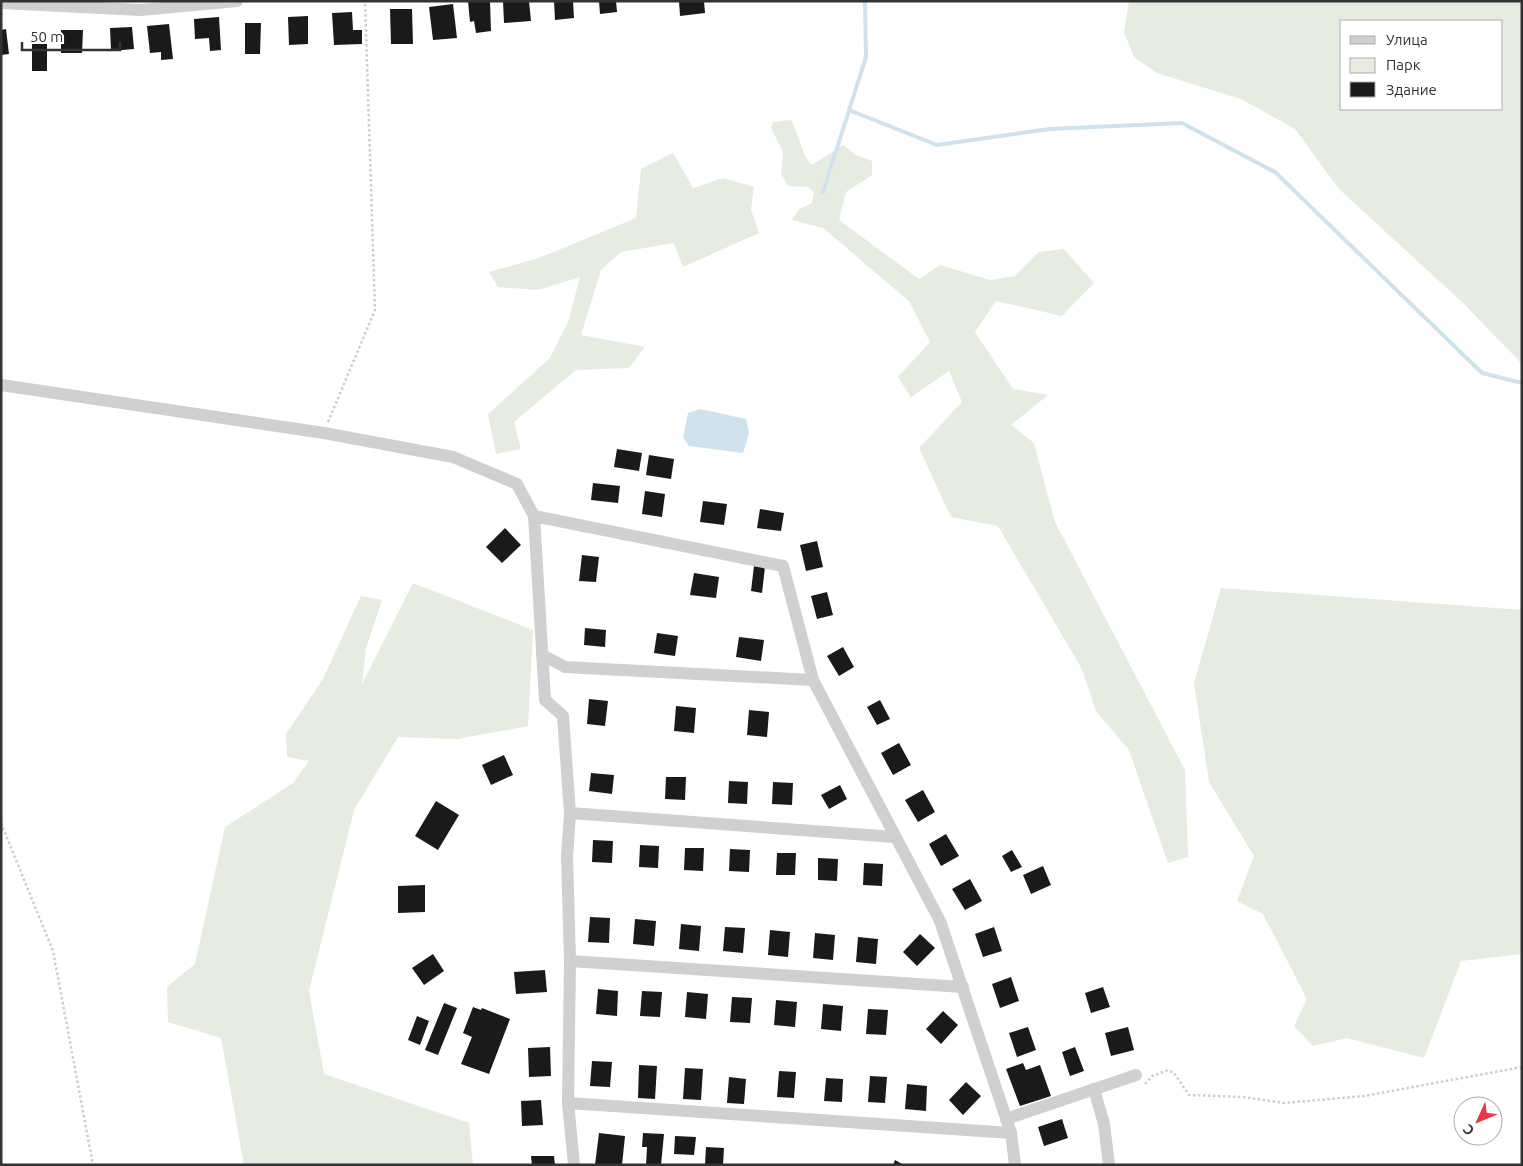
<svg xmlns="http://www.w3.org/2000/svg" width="1523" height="1166" font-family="Ubuntu,sans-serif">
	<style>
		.green { fill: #e6ecdf; fill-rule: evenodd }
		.water { fill: #cfe2ee }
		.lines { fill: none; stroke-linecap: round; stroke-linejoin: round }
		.stream { stroke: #cfe2ee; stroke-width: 4 }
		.building { fill: #1a1a1a }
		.path { stroke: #cdcdcd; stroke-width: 2.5; stroke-dasharray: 2.5 2.5; stroke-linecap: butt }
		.minor { stroke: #d0d0d0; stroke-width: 12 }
	</style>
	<rect width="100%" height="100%" fill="#fff"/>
	<g class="green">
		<path d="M1129 1H1522V364L1463 303 1339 189 1295 129 1241 99 1157 73 1134 57 1124 32ZM1502 21V109H1342V21Z"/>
		<path d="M791 120C799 134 802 156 812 165L843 145 856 155 872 161V175L846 192 839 220 919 279 940 265 990 280 1015 276 1039 252 1064 249 1094 283 1062 316 996 301 975 332 1013 389 1048 395 1011 425 1034 443 1055 522 1185 770 1188 857 1168 863 1129 750 1096 711 1082 669 998 526 951 517 919 448 962 402 949 371 911 397 898 377 930 342 909 301 823 228 792 220 799 209 812 203 814 193 808 187 788 186 781 173 783 152 771 128 773 122Z"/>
		<polygon points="673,153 693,188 723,178 754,187 751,210 759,233 683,267 674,243 621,252 601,270 581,335 645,347 629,368 576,370 514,422 521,449 496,454 488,414 550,358 568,322 580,277 538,290 498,287 489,272 539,258 636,218 641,169"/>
		<polygon points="413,583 533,630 528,726 457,739 398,737 354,810 309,991 324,1074 469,1123 473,1165 244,1165 221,1038 168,1022 167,987 195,964 225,827 293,783 309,761 287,757 286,734 323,679 361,596 382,600 366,648 362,684"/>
		<polygon points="1221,588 1522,610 1522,954 1461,961 1424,1058 1347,1038 1313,1046 1294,1026 1307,999 1263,914 1237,901 1254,856 1209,782 1194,683"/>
	</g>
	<polygon class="water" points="700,409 746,419 749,433 743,453 689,446 683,437 688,413"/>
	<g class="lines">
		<g class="stream">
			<polyline points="849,110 937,145 1050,129 1182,123 1275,172 1482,373 1522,383"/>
			<polyline points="823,192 866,57 865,1"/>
		</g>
	</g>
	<g class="building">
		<polygon points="468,1 490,2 491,31 476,33 474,21 470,22"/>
		<polygon points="503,1 529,1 531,21 504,23"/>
		<polygon points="554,1 573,1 574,18 555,20"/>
		<polygon points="599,1 616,1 617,12 600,14"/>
		<polygon points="679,1 704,1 705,13 680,16"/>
		<polygon points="453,4 457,38 433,40 429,7"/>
		<polygon points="390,9 412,9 413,44 391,44"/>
		<polygon points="352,12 353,30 362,30 362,44 334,45 332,13"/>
		<polygon points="308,16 308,44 289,45 288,17"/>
		<polygon points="219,17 221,50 210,51 209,38 195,39 194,19"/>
		<polygon points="245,23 261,23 260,54 245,54"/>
		<polygon points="169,24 173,59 161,60 161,52 150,53 147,26"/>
		<polygon points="132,27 134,49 111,51 110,28"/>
		<polygon points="6,29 9,54 1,55 1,30"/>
		<polygon points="61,30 83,30 82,53 61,53"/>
		<rect x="32" y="44" width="15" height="27"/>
		<polygon points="617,449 642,453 639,471 614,467"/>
		<polygon points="649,455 674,459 671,479 646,475"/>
		<polygon points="593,483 620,486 618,503 591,500"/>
		<polygon points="645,491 665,494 662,517 642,514"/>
		<polygon points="703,501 727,504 724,525 700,522"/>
		<polygon points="760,509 784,513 781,531 757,528"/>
		<polygon points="505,528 521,545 502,563 486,547"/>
		<polygon points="817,541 823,567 806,571 800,545"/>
		<polygon points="582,555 599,557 596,582 579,581"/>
		<polygon points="754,566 765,567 762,593 751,591"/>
		<polygon points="694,573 719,577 716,598 690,595"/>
		<polygon points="827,592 833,615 817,619 811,596"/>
		<polygon points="585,628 606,630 605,647 584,645"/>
		<polygon points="657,633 678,636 675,656 654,653"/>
		<polygon points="739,637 764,640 761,661 736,657"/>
		<polygon points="843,647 854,667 839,676 827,656"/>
		<polygon points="589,699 608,701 605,726 587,724"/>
		<polygon points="880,700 890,719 877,725 867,707"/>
		<polygon points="676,706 696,708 694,733 674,731"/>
		<polygon points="749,710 769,712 767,737 747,735"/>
		<polygon points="899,743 911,765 893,775 881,753"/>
		<polygon points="504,755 513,775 491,785 482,765"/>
		<polygon points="591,773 614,775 612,794 589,791"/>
		<polygon points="666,777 686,777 685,800 665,799"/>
		<polygon points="729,781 748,782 747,804 728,803"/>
		<polygon points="773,782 793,783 792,805 772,804"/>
		<polygon points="840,785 847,799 829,809 821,795"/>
		<polygon points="923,790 935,812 918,822 905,800"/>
		<polygon points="436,801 459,815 438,850 415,836"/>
		<polygon points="946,834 959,856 941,866 929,844"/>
		<polygon points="593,840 613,841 612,863 592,862"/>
		<polygon points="640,845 659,846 658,868 639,867"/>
		<polygon points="685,848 704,848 703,871 684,870"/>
		<polygon points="730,849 750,850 749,872 729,871"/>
		<polygon points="1012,850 1022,867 1011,872 1002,856"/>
		<polygon points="777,853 796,853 795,875 776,875"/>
		<polygon points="818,858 838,859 837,881 818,880"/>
		<polygon points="864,863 883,864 882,886 863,885"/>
		<polygon points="1043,866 1051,885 1031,894 1023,875"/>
		<polygon points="970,879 982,901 965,910 952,889"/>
		<polygon points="425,885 425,912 398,913 398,886"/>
		<polygon points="590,917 610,918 609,943 588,942"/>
		<polygon points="635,919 656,921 654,946 633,944"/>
		<polygon points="681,924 701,926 699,951 679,949"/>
		<polygon points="725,927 745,928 743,953 723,951"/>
		<polygon points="994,927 1002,951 983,957 975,934"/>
		<polygon points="770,930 790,932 788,957 768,955"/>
		<polygon points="815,933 835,935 833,960 813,958"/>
		<polygon points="920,934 935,948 917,966 903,952"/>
		<polygon points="858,937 878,939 876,964 856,962"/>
		<polygon points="433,954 444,971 424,985 412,968"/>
		<polygon points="545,970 547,992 516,994 514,972"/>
		<polygon points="1011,977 1019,1001 1000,1008 992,984"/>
		<polygon points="1103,987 1110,1007 1091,1013 1085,993"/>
		<polygon points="598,989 618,991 617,1016 596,1014"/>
		<polygon points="642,991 662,992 660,1017 640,1016"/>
		<polygon points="687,992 708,994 706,1019 685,1017"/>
		<polygon points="732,997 752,998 750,1023 730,1022"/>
		<polygon points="776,1000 797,1002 795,1027 774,1025"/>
		<polygon points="444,1003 457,1008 438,1055 425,1050"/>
		<polygon points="823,1004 843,1006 841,1031 821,1029"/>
		<polygon points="473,1007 481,1010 482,1008 510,1019 489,1074 461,1064 472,1037 463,1033"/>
		<polygon points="868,1009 888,1010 886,1035 866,1034"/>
		<polygon points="943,1011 958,1025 941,1044 926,1029"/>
		<polygon points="417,1016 429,1021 420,1045 408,1040"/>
		<polygon points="1028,1027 1036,1050 1017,1057 1009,1033"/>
		<polygon points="1128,1027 1134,1050 1111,1056 1105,1033"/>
		<polygon points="550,1047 551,1076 529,1077 528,1048"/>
		<polygon points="1075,1047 1084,1071 1070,1076 1062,1052"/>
		<polygon points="592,1061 612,1062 610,1087 590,1086"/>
		<polygon points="1023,1063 1026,1070 1040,1065 1051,1096 1020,1106 1006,1069"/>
		<polygon points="639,1065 657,1066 655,1099 638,1098"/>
		<polygon points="685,1068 703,1069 701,1100 683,1099"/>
		<polygon points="779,1071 796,1072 794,1098 777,1097"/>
		<polygon points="870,1076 887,1077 885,1103 868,1102"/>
		<polygon points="729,1077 746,1079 744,1104 727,1103"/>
		<polygon points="826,1078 843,1079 842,1102 824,1101"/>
		<polygon points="966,1082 981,1096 963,1115 949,1100"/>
		<polygon points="907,1084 927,1086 926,1111 905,1109"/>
		<polygon points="541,1100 543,1125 522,1126 521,1101"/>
		<polygon points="1062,1119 1068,1138 1044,1146 1038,1127"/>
		<polygon points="599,1133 625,1136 622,1165 595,1165"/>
		<polygon points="643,1133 664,1134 661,1165 646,1165 647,1147 642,1147"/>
		<polygon points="675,1136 696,1137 694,1155 674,1154"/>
		<polygon points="706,1147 724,1148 723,1165 705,1165"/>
		<polygon points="531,1156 554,1156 555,1165 532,1165"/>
		<polygon points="895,1160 904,1165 893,1165"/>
	</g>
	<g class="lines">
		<g class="path">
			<polyline points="328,422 375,310 365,1"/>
			<polyline points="1,823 53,951 93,1165"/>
			<polyline points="1145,1084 1152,1076 1168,1070 1174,1073 1189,1095 1243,1097 1284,1103 1364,1096 1522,1067"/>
		</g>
		<g class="minor">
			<polyline points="1,3 141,10 237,1"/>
			<polyline points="1,385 324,433 453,457 517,484 534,516 545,700 563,716 570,813 567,856 570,961 568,1103 1011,1133"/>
			<polyline points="534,516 783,566 813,680 940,921 1011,1133 1015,1165"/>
			<polyline points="542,655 565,667 813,680"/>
			<polyline points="570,813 895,837"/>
			<polyline points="570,961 963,987"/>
			<polyline points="1094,1089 1104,1124 1109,1165"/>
			<polyline points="568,1103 574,1165"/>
			<polyline points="1006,1119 1136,1075"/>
		</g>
	</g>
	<rect width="1523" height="1166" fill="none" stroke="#333333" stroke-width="5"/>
	<rect x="1340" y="20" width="162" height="90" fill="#ffffff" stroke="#adadad"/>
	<rect x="1350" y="36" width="25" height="8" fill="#d0d0d0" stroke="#adadad"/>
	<text x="1386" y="45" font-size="15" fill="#333333">Улица</text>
	<rect x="1350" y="58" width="25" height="15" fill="#e6ecdf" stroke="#adadad"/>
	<text x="1386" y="70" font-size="15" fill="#333333">Парк</text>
	<rect x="1350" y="82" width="25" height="15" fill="#1a1a1a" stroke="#adadad"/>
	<text x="1386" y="95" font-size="15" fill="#333333">Здание</text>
	<g transform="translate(1478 1121) rotate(226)"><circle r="24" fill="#ffffff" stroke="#adadad"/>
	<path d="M0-4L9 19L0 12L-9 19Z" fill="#e63946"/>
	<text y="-8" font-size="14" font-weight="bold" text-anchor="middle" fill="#333333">С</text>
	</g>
	<path d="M22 42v8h98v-8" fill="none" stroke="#333333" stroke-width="2.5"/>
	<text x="30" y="42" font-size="15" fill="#333333" stroke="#ffffff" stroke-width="4" paint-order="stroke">50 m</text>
</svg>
